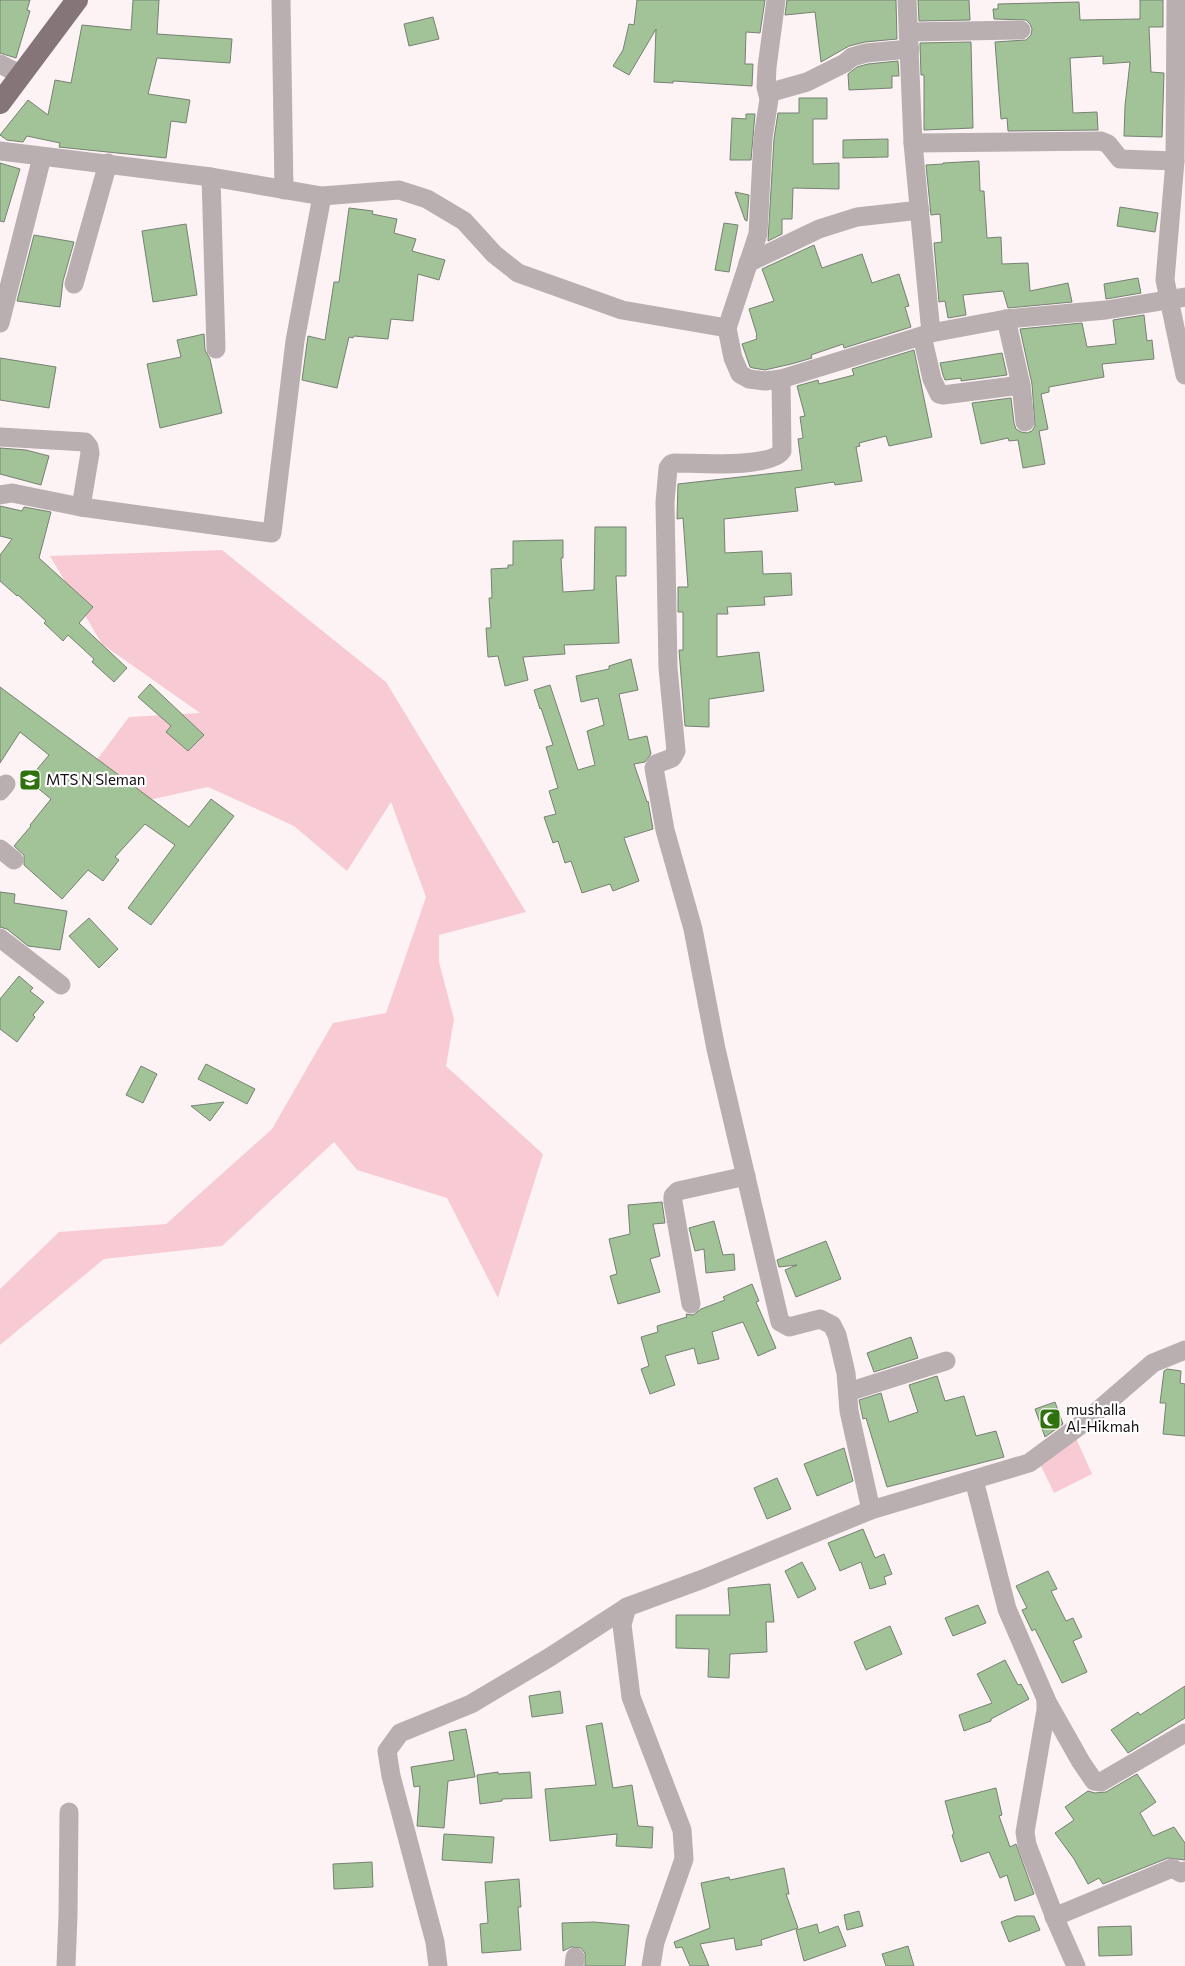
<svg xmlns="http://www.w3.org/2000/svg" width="1185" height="1966" font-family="Commissioner,sans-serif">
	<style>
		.green { fill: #f8cbd4 }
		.building { fill: #a2c297; stroke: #768172 }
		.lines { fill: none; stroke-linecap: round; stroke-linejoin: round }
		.minor { stroke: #b9afb1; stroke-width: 19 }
		.major { stroke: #867578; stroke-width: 22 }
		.labels { text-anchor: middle; stroke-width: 4.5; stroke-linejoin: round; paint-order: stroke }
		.poi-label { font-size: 15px; fill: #160e10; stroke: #fff; text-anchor: start }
	</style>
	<rect width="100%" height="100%" fill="#fdf3f5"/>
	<g class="green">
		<polygon points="222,550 386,682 526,912 439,935 439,962 454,1019 446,1066 543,1154 498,1298 447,1198 357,1170 334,1142 222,1246 104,1259 0,1345 0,1289 59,1232 166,1224 272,1129 333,1023 386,1013 426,897 391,802 347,871 294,826 208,787 149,800 90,769 129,717 200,713 102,644 50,556"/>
		<polygon points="1075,1436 1092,1474 1054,1493 1039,1462"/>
	</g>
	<g class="building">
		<polygon points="0,0 30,0 27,10 30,11 16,58 0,53"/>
		<polygon points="133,0 159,0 157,34 232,39 230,63 157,58 148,94 190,100 186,123 171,121 166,158 59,147 60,143 27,136 23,142 7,140 0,135 28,100 48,115 55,80 71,83 82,25 131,30"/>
		<polygon points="637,0 765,0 760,33 746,32 745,64 753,64 752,86 673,81 673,83 654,82 656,29 629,75 613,66 623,50 629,24 634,25"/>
		<polygon points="787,0 896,0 897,39 865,42 849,46 821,62 815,12 785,15"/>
		<polygon points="918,0 969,0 970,20 919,21"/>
		<polygon points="1140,0 1163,0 1163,27 1149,27 1151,72 1164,73 1162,137 1124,136 1125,106 1130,62 1103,64 1103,56 1070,58 1073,113 1097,112 1098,130 1008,131 1007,118 1001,119 995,42 1026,40 1031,35 1032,29 1030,24 1026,20 994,19 993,9 998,9 998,4 1079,2 1080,20 1140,19"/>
		<polygon points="433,17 439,39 409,46 404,24"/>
		<polygon points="971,42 973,128 924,130 924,75 921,75 920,43"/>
		<polygon points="898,61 899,76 892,76 892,88 849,90 848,74 857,67 868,64"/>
		<polygon points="799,98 827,98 827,119 813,119 813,164 839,163 839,189 793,188 792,219 782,219 782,234 768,241 774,139 778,113 799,113"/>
		<polygon points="746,114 755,114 751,160 730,160 732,118 746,119"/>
		<polygon points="888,139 888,157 843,158 843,140"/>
		<polygon points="979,161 980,191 984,191 987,238 1001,237 1002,264 1028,263 1030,291 1068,283 1072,302 1008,308 1003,291 963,295 966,315 948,318 945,301 939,302 934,243 942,242 940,214 931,215 926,165 943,164 943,163"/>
		<polygon points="0,163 20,169 4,222 0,221"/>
		<polygon points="735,192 749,195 747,221 745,220"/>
		<polygon points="1120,207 1158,213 1155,232 1117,226"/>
		<polygon points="349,208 373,211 372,214 397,219 394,233 416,239 412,251 445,260 439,280 418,274 413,321 391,319 388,339 354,336 353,338 349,337 337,388 302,380 308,336 325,340 334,282 339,282"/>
		<polygon points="724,223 738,225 729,272 715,270"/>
		<polygon points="186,224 197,295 153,302 142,231"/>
		<polygon points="34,235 74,242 63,281 60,307 17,301"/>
		<polygon points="814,245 822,268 862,254 872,283 899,274 909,306 905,307 911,327 844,348 843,344 811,355 812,358 791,364 765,370 753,368 750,367 742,344 757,339 756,336 757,335 749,309 774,301 762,269"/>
		<polygon points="1138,278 1141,293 1106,299 1104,284"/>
		<polygon points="1144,315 1147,341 1152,340 1154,359 1102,364 1104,377 1049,387 1049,392 1041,394 1048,429 1039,431 1045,464 1023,468 1018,440 1009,441 1008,438 981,444 972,403 1011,398 1014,423 1016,429 1021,432 1027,433 1032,431 1035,426 1032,384 1020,329 1082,323 1087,347 1116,344 1113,320"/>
		<polygon points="204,334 205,350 210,359 222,413 160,428 147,364 181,357 177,340"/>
		<polygon points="914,350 932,437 889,446 886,436 859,443 860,446 856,447 862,481 835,485 834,482 795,488 798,511 724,519 725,553 762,551 763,574 791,573 792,595 764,597 765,605 727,607 728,614 717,614 717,657 759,652 764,691 709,699 709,727 685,726 679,650 683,650 683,612 678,612 678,587 688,587 683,518 677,519 678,484 802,470 798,439 803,438 800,417 805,416 797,386 818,380 819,384 854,375 852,369"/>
		<polygon points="1002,353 1007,375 961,381 961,378 945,380 943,375 940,363"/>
		<polygon points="0,358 56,367 49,408 0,400"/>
		<polygon points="0,448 26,450 49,456 41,485 0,474"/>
		<polygon points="0,506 22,511 24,507 51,512 39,558 93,607 79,623 127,668 114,682 92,662 94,659 68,635 63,641 44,623 46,621 18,595 17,596 0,581 0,555 12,539 0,536"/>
		<polygon points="595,527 626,527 626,576 616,576 619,643 564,645 565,654 523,657 528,680 505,686 498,656 488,657 486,628 491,628 489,598 492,598 491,569 508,568 508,565 513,565 513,541 563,540 563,558 561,558 563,592 594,590"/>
		<polygon points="631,659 638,690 619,694 629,740 647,736 651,754 645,762 634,764 647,802 648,801 653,829 624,838 639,881 613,891 610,884 582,893 571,861 565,863 558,841 553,843 544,817 556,814 549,791 558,788 546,747 553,745 541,708 540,709 534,690 550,685 578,770 595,765 587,731 604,725 598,698 581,702 576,676 609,669 609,666"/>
		<polygon points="150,684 204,735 188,751 166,732 171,726 138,697"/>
		<polygon points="0,687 189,827 211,799 234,816 151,925 128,908 175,845 145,824 115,857 119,860 103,881 88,870 62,899 24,865 24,855 14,846 31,826 30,825 51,799 28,780 49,755 20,732 0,763"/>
		<polygon points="0,892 15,894 14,903 67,911 60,950 28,946 7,929 0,927"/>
		<polygon points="89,918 118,949 99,968 69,936"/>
		<polygon points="19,976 33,988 30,991 44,1002 33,1015 35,1017 17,1042 0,1029 0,999"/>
		<polygon points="206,1064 255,1089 247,1104 198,1079"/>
		<polygon points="141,1066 157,1074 143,1103 126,1095"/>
		<polygon points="224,1102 210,1121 191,1106"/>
		<polygon points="662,1202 665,1223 653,1224 660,1256 650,1259 660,1292 618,1304 610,1276 617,1274 609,1239 630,1234 628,1205"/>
		<polygon points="714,1221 723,1255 734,1254 735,1270 706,1273 704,1249 695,1251 689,1228"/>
		<polygon points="826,1241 841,1279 796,1297 785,1270 797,1265 779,1267 777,1260"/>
		<polygon points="752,1284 759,1301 756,1302 776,1348 758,1356 743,1322 712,1332 719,1359 698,1364 694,1348 665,1356 675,1385 650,1394 641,1369 649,1366 641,1337 658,1332 657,1326 687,1317 686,1314 693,1315 701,1309 725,1300 723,1297"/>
		<polygon points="911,1337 918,1358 874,1372 867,1353"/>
		<polygon points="1167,1369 1181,1371 1180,1383 1185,1384 1185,1436 1163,1434 1166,1403 1160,1403 1164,1371"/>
		<polygon points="937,1376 945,1401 964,1396 976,1436 996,1431 1004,1457 887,1487 866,1418 863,1419 859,1400 881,1393 889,1422 918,1412 909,1385"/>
		<polygon points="1055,1402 1063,1424 1045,1437 1035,1409"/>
		<polygon points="844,1448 853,1481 817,1496 804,1464"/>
		<polygon points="777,1478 791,1509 767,1519 754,1488"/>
		<polygon points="863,1529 875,1558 884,1554 892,1574 884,1577 886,1584 870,1589 861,1562 840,1571 828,1543"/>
		<polygon points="802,1562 816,1589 798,1598 785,1571"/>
		<polygon points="1048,1571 1057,1589 1051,1591 1066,1621 1073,1618 1082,1637 1073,1641 1087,1672 1062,1683 1035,1629 1032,1631 1022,1610 1027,1608 1016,1586"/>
		<polygon points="770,1584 774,1622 766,1622 767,1652 730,1654 729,1678 708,1677 709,1649 676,1648 676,1615 730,1615 728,1588"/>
		<polygon points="978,1605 986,1623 953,1636 945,1618"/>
		<polygon points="890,1626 902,1654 866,1670 854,1642"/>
		<polygon points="1005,1660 1018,1685 1021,1684 1029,1699 991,1719 991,1721 964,1731 959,1715 992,1703 977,1674"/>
		<polygon points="1185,1686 1185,1718 1128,1753 1111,1730 1138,1712 1140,1715"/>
		<polygon points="560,1691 563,1713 532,1717 529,1696"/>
		<polygon points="602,1723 613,1788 632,1785 638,1826 653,1827 652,1848 616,1846 617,1834 550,1841 545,1789 596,1785 586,1726"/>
		<polygon points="466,1729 475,1777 448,1781 444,1828 417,1826 420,1786 414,1787 411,1767 454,1760 449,1732"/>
		<polygon points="498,1772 498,1774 530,1772 532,1798 502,1799 502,1801 480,1804 477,1775"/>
		<polygon points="1137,1774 1156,1802 1140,1813 1153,1836 1174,1827 1185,1843 1185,1860 1168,1858 1103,1884 1099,1878 1088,1884 1074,1859 1055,1833 1074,1820 1065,1807 1088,1791 1095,1793 1106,1792"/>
		<polygon points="996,1788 1002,1815 999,1816 1010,1847 1016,1844 1034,1894 1015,1901 1007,1875 1000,1878 989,1852 961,1862 952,1835 954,1834 945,1801"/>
		<polygon points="444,1834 494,1837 492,1863 442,1860"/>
		<polygon points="372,1862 373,1887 334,1889 333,1864"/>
		<polygon points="784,1868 789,1894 786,1894 798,1928 761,1940 762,1945 736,1950 734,1938 700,1944 709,1966 690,1966 682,1947 676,1948 674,1942 710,1928 701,1883 729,1877 730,1880"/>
		<polygon points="519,1879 521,1907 518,1907 521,1950 482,1953 480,1924 488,1923 485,1882"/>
		<polygon points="859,1911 863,1926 847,1930 844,1915"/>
		<polygon points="1017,1916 1034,1916 1040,1930 1009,1942 1001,1922"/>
		<polygon points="594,1922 629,1925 625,1966 585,1966 585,1953 581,1948 571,1947 563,1951 562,1923"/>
		<polygon points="817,1924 819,1933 838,1926 846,1946 804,1961 796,1930"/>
		<polygon points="1131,1926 1132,1955 1099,1956 1098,1927"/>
		<polygon points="908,1946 914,1966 886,1966 882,1954"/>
	</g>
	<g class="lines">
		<g class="minor">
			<polyline points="281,0 284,190"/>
			<polyline points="776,0 767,67 766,87 769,99 763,138 758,234 727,328 733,358 740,374 749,379 765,381 781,379 931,333 913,143 907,0"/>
			<polyline points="1176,0 1175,161 1165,280 1185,375"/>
			<polyline points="909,32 1021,30"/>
			<polyline points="0,64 21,75"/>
			<polyline points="768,93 807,82 845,63 852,57 866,53 910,49"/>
			<polyline points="913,143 1101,141 1108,144 1120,159 1175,161"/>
			<polyline points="0,151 211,177 322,196 399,190 427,199 464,221 494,254 518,273 622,310 727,328"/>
			<polyline points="211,177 216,349"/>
			<polyline points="748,263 819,229 857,217 920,210"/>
			<polyline points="74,284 108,163"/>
			<polyline points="1006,319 1021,385 1025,422"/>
			<polyline points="0,323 42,157"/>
			<polyline points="931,333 1006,319 1106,310 1185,297"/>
			<polyline points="922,336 932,379 939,394 943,395 1021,385"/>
			<path d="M781 379 782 451C769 469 697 463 674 463L671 464 668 468 665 502 668 668 676 751 672 758 656 764 654 768 665 830 693 929 716 1049 780 1322 789 1327 820 1319 832 1325 837 1335 846 1373 849 1411 871 1510"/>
			<polyline points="0,437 85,442 89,447 90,453 81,507"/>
			<polyline points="0,495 12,493 81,507 272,533 295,341 322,196"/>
			<polyline points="0,791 6,784"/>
			<polyline points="0,849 14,860"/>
			<polyline points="0,938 61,985"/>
			<polyline points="691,1304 673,1202 673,1196 678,1191 746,1176"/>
			<polyline points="848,1392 946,1361"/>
			<polyline points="974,1480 1007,1609 1046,1699 1046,1710 1025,1832 1027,1845 1057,1923 1076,1966"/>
			<polyline points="1046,1700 1081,1762 1094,1781 1101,1782 1185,1733"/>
			<polyline points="1054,1917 1165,1871 1172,1868 1181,1873 1185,1871"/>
			<polyline points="66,1966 68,1916 69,1812"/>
			<polyline points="438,1966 435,1942 391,1776 387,1751 400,1733 471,1704 550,1657 627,1607"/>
			<polyline points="574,1966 575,1957"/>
			<polyline points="651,1966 655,1942 684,1859 682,1830 631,1697 622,1625 627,1607 703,1579 871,1510 1029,1463 1086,1421 1153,1363 1185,1350"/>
		</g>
		<polyline class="major" points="0,103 77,0"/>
	</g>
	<defs>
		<g id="school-square" transform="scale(1.125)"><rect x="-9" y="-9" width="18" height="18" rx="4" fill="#2f710c" stroke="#fff"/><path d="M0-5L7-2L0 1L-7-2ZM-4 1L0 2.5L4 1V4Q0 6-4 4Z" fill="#fff"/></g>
		<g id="mosque-square" transform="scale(1.125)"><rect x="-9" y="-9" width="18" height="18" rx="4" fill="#2f710c" stroke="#fff"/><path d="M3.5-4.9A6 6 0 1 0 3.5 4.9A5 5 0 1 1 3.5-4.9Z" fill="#fff"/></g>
	</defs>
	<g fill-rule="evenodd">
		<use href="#school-square" x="30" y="780"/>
		<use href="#mosque-square" x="1050" y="1419"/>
	</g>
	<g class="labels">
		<g class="poi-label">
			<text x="46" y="785">MTS N Sleman</text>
			<text x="1066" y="1415">mushalla<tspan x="1066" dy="17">Al-Hikmah</tspan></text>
		</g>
	</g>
</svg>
